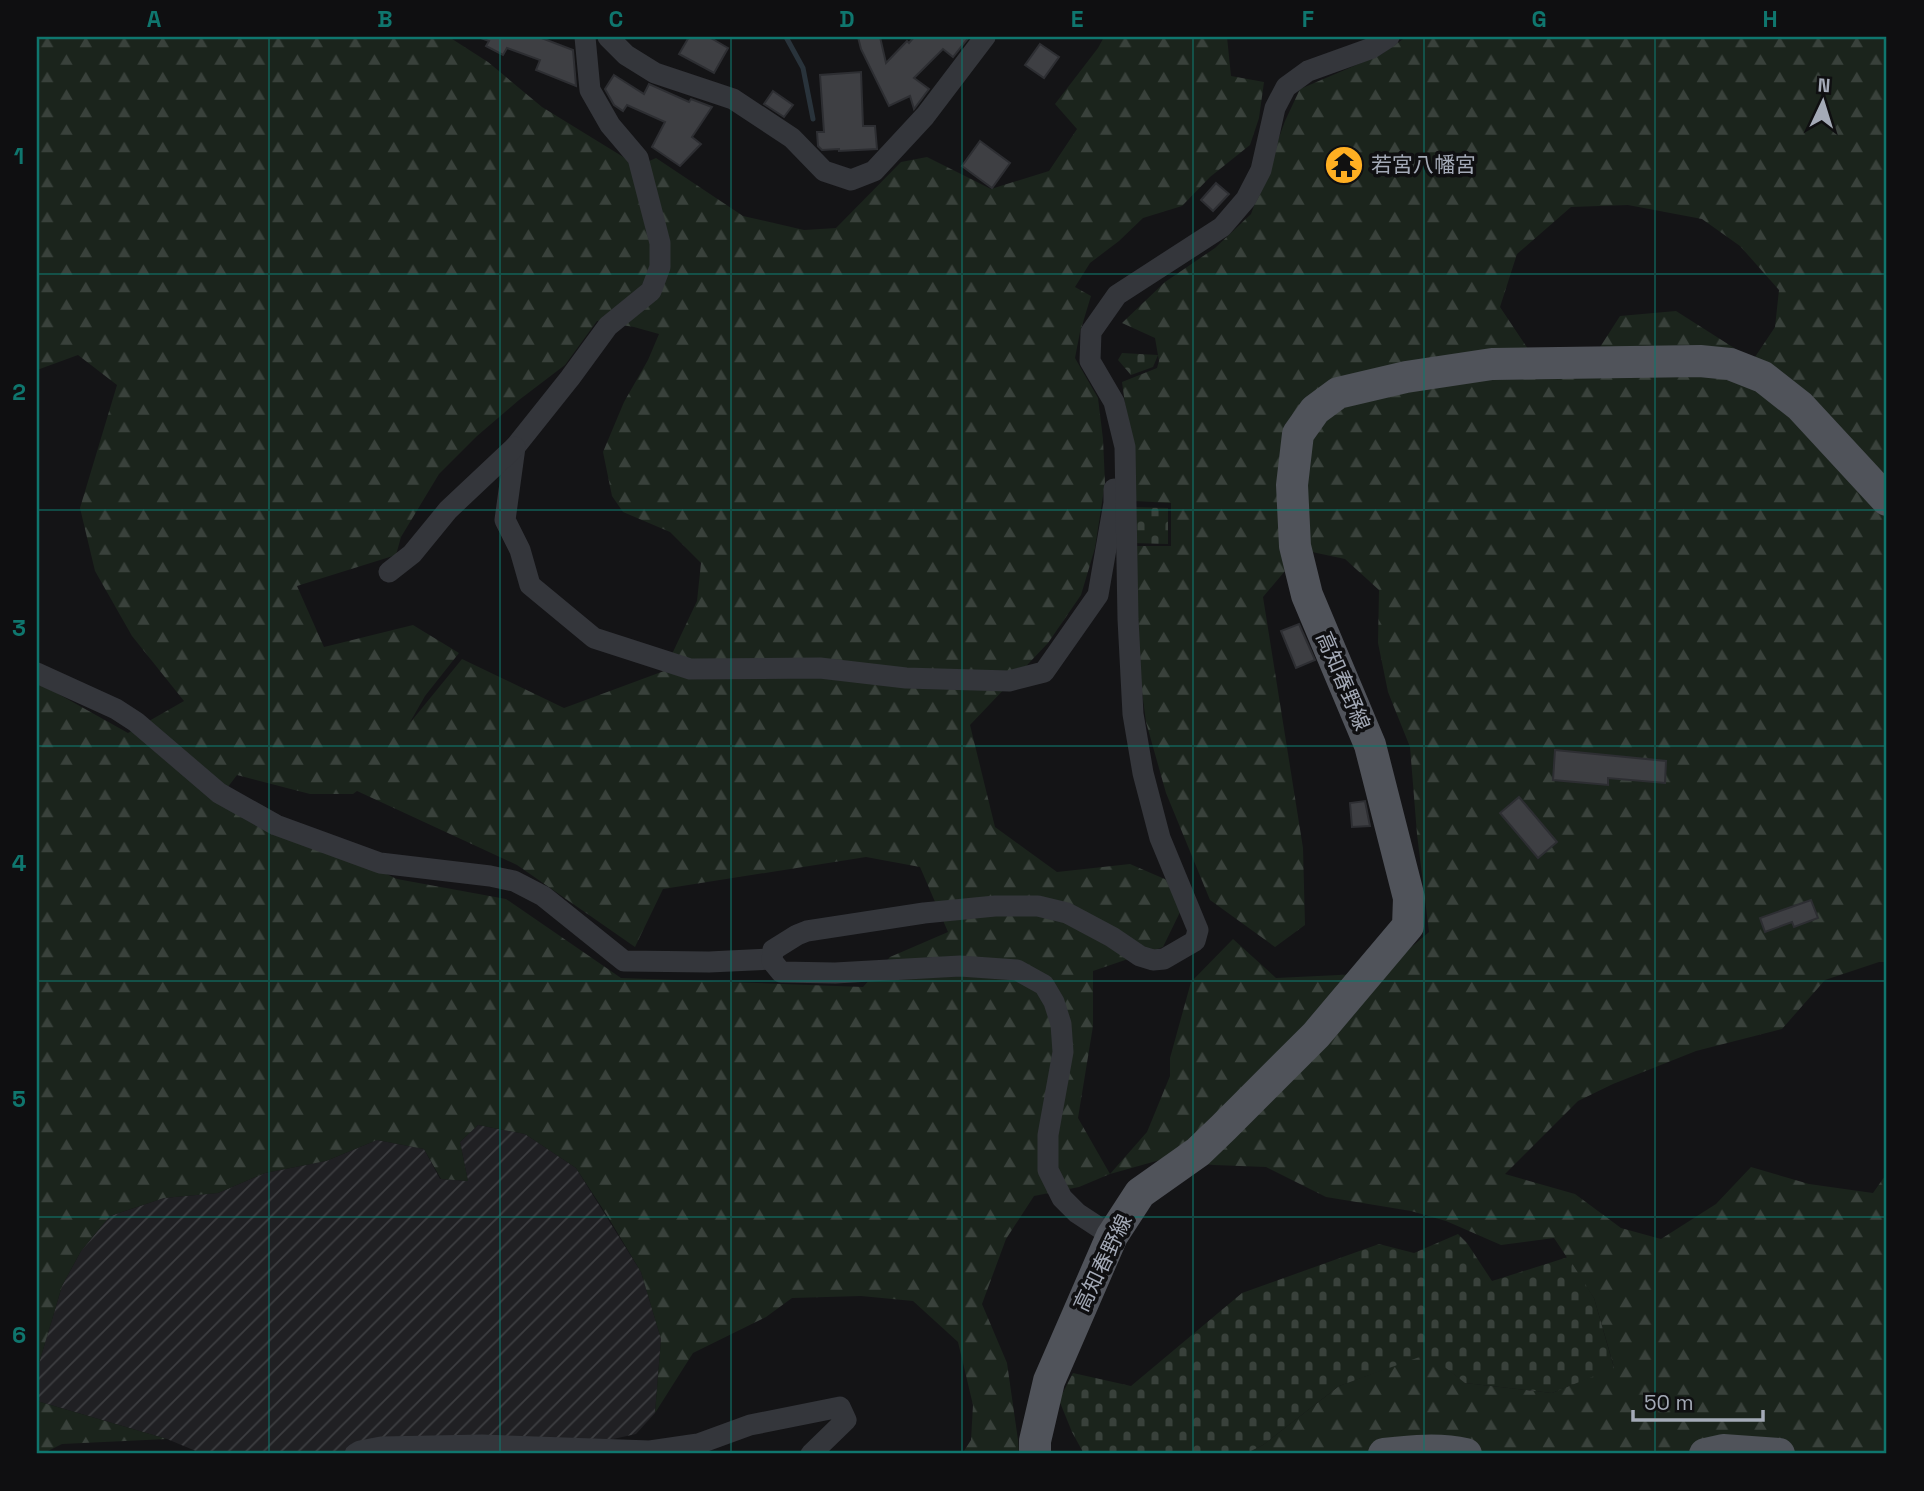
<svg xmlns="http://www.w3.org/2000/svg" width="1924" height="1491" font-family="'Space Grotesk','Noto Sans JP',sans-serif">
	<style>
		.industrial { fill: url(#industrial-furrows) }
		.forest { fill: url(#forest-firs); fill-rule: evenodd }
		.cemetery { fill: url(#cemetery-stones) }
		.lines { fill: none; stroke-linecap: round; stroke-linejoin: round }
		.stream { stroke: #29333b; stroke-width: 5 }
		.building { fill: #3e3f43; stroke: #2d2e32; stroke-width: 2 }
		.minor { stroke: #34363b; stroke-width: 21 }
		.primary { stroke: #50535a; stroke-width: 32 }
		.grid { fill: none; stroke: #0f766e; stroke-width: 2; stroke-opacity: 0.55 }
		.labels { text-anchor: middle; stroke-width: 7; stroke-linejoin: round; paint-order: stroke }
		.poi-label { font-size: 21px; fill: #a4aab7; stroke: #0f0f11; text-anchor: start }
		.street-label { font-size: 21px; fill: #a4aab7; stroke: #0f0f11 }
		.neatline { fill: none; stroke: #0f766e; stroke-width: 2.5 }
		.grid-label { font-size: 23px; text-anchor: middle; font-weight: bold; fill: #0f766e }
	</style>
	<defs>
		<pattern id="industrial-furrows" width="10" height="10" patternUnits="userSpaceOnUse" patternTransform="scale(1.75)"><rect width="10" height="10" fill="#202023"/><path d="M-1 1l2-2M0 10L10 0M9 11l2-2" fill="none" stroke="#3d3e41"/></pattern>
		<pattern id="forest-firs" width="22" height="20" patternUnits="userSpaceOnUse" patternTransform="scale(1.75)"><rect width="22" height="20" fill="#1b241c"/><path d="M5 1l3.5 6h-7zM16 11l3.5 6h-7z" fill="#39413b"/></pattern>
		<pattern id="cemetery-stones" width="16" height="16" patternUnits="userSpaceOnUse" patternTransform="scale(1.75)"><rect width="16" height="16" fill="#1b241c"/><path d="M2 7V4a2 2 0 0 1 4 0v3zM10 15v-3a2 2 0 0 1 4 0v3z" fill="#39413b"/></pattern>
	</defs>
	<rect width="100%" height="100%" fill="#141416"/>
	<polygon class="industrial" points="478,1125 525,1134 576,1168 641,1272 661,1339 655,1413 636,1434 604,1441 606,1454 203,1454 167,1439 37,1401 37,1370 62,1286 81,1251 110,1216 164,1198 218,1193 265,1173 326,1161 377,1140 424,1149 440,1179 468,1181 460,1142"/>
	<g class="forest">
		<path d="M37 37H449L488 62 542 107 638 166 656 158 743 216 804 230 836 228 901 162 927 157 991 189 1049 171 1077 129 1055 104 1098 48 1104 37H1227L1231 76 1264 82 1259 118 1250 145 1210 177 1182 206 1143 218 1119 241 1090 263 1075 287 1091 296 1080 332 1075 358 1098 398 1103 439 1105 483 1095 548 1081 595 1048 643 970 725 995 827 1057 872 1130 864 1167 880 1182 908 1163 947 1093 971V1026L1078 1118 1110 1174 1147 1132 1170 1076V1058L1191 982 1233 939 1276 978 1381 973 1429 932 1417 834 1410 747 1388 692 1378 643 1379 590 1345 559 1312 552 1296 558 1263 597 1303 848 1305 925 1275 947 1210 900 1166 793 1146 722 1136 647 1131 546H1171V503L1134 501 1131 447 1122 382 1157 368 1159 361 1155 338 1122 323 1165 282 1215 248 1251 214 1285 121 1300 89 1382 54 1406 37H1887V962H1879L1825 980 1782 1029 1696 1051 1613 1084 1578 1101 1505 1174 1575 1194 1621 1228 1661 1239 1716 1204 1751 1167 1809 1184 1873 1193 1887 1173V1454H1245L1263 1445 1339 1386 1428 1353 1465 1383 1552 1393 1614 1367 1594 1298 1554 1238 1501 1245 1446 1221 1411 1211 1326 1197 1266 1167 1214 1165 1160 1160 1110 1174 1079 1187 1034 1196 1006 1239 982 1304 1007 1363 1018 1440 1019 1454H962L971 1440 973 1405 958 1342 913 1301 861 1296 792 1298 766 1317 693 1353 655 1413 661 1339 641 1272 608 1217 576 1168 525 1134 478 1125 460 1142 468 1181 441 1179 424 1149 377 1140 326 1161 265 1173 218 1193 164 1198 110 1216 81 1251 62 1286 37 1370V682L128 733 184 701 132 636 95 571 80 508 117 385 78 355 37 370ZM1628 205 1702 219 1740 246 1779 290 1775 327 1753 360 1676 311 1620 316 1586 369 1530 352 1500 307 1517 254 1571 207ZM597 321 634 327 659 334 648 360 624 402 603 452 612 496 623 512 670 532 701 563 697 601 664 671 564 708 462 659 409 724 425 696 459 653 413 625 324 647 297 586 396 555 401 537 439 474 477 436 519 400 565 365ZM237 775 310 794H353L357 791 517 865 635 947 663 889 866 857 920 867 948 932 890 957 863 987 621 978 506 899 397 879 221 796Z"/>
		<polygon points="37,1401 167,1439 62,1444 42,1454 37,1454"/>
	</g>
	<g class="cemetery">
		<polygon points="1122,353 1158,355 1153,367 1131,375 1118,360"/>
		<polygon points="1130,507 1168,508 1168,544 1131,543"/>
		<polygon points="1458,1234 1467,1243 1492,1281 1568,1257 1594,1298 1614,1368 1552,1393 1465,1383 1428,1354 1339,1386 1263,1445 1245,1454 1084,1454 1072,1432 1059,1400 1073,1373 1131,1386 1242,1293 1379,1244 1414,1253"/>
	</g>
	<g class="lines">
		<polyline class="stream" points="786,37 803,68 813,119"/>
	</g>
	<g class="building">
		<polygon points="481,37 539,37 573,50 576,86 536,70 540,60 507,48 503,55 486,46 489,41 481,38"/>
		<polygon points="689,37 709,37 728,48 714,73 679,54"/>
		<polygon points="858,37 880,37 886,63 907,41 909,43 914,37 969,37 953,57 943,49 914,78 929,89 914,109 910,96 889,106 861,49"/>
		<polygon points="1040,44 1059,57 1044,78 1025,65"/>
		<polygon points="861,72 863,126 875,126 877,149 839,151 839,149 822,150 818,146 817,132 824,132 820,75"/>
		<polygon points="614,75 644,94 649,84 689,102 691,99 712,107 692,137 701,144 680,166 652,147 665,122 627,105 623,111 614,105 605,89"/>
		<polygon points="773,91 793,105 784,117 764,104"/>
		<polygon points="980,141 1010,163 992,188 962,166"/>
		<polygon points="1216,183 1229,194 1213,211 1201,200"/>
		<polygon points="1299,624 1315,660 1296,668 1281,631"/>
		<polygon points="1555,750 1666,761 1665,783 1608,778 1608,785 1553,780"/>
		<polygon points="1519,797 1557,842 1538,858 1500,813"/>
		<polygon points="1365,801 1370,826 1352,827 1350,803"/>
		<polygon points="1811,900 1818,918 1794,927 1792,922 1765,932 1760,918"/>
	</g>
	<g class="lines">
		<g class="minor">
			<polyline points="585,37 590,90 610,125 638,158 660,243 660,267 651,291 608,326 570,378 515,447 505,520 520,550 530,585 594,638 690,669 820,668 906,678 1009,681 1044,672 1098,595 1114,503 1114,489"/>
			<polyline points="608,37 626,55 655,73 733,99 792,138 824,171 851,180 874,171 925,116 985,37"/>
			<polyline points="389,572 412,554 448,510 515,447"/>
			<polyline points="37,673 116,709 136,722 219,793 276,825 380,863 490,876 514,881 543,896 624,961 709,962 772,959"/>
			<polyline points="1112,1236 1077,1213 1062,1198 1048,1170 1048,1135 1063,1052 1061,1024 1054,1002 1044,985 1017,970 960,966 835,973 781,972 772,961 773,950 797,935 807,931 924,913 995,906 1038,906 1067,913 1112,937 1140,956 1153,960 1164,959 1195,941 1198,930 1160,838 1143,773 1133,714 1128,619 1125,447 1114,402 1090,361 1091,332 1117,295 1222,227 1246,199 1261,170 1275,108 1286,87 1308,71 1372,48 1389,37"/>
			<polyline points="355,1454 360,1451 381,1447 482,1445 650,1451 698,1444 750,1425 840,1407 846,1420 811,1454"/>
		</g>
		<g class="primary">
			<polyline points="1035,1454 1035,1441 1049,1381 1112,1236 1140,1193 1198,1152 1224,1127 1316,1035 1408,926 1409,898 1370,745 1307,595 1295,546 1292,485 1298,434 1315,410 1338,393 1406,377 1492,364 1700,361 1730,364 1763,377 1800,406 1887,500"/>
			<path d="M1384 1454C1411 1451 1439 1448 1466 1454"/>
			<polyline points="1705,1454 1723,1450 1779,1454"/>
		</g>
	</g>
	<path class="grid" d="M269 37V1454M500 37V1454M731 37V1454M962 37V1454M1193 37V1454M1424 37V1454M1655 37V1454M37 274H1887M37 510H1887M37 746H1887M37 981H1887M37 1217H1887"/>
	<defs>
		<g id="temple-disc" transform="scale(2.0125)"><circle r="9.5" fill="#ffaf22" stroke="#0f0f11"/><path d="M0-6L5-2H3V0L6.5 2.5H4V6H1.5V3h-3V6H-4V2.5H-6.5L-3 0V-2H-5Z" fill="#111"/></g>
	</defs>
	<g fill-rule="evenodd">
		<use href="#temple-disc" x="1344" y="165"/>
	</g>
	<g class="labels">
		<g class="poi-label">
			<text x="1371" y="172">若宮八幡宮</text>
		</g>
		<g class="street-label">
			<text transform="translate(1343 681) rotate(67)" y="7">高知春野線</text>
			<text transform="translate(1103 1263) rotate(-64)" y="7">高知春野線</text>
		</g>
	</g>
	<rect width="1924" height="1491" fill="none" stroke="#0f0f11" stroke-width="77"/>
	<g transform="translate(1823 102) rotate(4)" stroke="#0f0f11" stroke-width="5" paint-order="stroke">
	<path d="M0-5L12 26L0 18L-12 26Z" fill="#a4aab7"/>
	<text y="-10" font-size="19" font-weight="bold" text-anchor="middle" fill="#a4aab7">N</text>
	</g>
	<path d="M1633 1410v10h130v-10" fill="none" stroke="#a4aab7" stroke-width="3.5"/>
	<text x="1644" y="1410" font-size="21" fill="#a4aab7" stroke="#0f0f11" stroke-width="5" paint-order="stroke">50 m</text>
	<rect x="38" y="38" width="1847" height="1414" class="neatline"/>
	<g class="grid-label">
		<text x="154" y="27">A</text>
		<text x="385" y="27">B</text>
		<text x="616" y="27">C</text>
		<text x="847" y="27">D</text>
		<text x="1077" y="27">E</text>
		<text x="1308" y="27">F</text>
		<text x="1539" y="27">G</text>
		<text x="1770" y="27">H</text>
		<text x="19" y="164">1</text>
		<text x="19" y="400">2</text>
		<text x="19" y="636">3</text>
		<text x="19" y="871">4</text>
		<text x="19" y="1107">5</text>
		<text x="19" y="1343">6</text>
	</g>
</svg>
